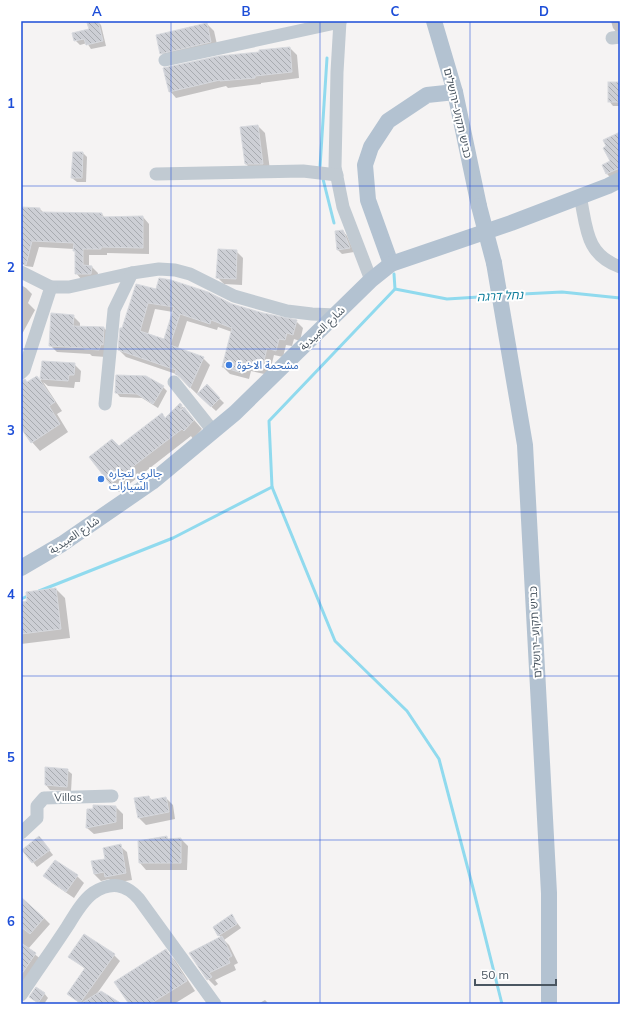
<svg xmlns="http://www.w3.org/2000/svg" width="641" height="1025" font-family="Mulish,'Noto Sans Arabic','Noto Sans Hebrew',sans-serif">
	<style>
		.shadow { fill: #0003; fill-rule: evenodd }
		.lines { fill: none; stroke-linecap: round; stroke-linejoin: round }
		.stream { stroke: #90daee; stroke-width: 3 }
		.building { fill: url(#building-back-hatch); stroke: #d7d9de; fill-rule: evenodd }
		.minor { stroke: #c1cad2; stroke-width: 13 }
		.major { stroke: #b3c2d1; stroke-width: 16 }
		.major-bridge { stroke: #b3c2d1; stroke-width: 16 }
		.grid { fill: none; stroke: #1d4ed8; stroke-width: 1; stroke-opacity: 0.55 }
		.shop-dot { fill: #3f7fe0; stroke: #fff; stroke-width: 1.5 }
		.labels { text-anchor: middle; stroke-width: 4; stroke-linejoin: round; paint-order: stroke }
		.street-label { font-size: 11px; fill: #4a5661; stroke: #fff }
		.shop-label { font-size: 11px; fill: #366cbe; stroke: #fff; text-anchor: start }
		.water-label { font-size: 12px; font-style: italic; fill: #0c7c9b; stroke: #fff }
		.neatline { fill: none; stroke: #1d4ed8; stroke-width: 1.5 }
		.grid-label { font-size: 13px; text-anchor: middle; font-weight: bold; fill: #1d4ed8 }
	</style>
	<defs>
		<pattern id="building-back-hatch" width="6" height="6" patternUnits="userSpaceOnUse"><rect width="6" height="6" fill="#cdcfd5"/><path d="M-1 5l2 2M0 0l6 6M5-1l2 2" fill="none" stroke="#a8abb0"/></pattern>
	</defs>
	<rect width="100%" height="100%" fill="#f5f3f3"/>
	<g class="shadow">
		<polygon points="97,21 101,25 106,46 91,49 87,43 80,45 75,40 90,29"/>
		<polygon points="611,21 620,21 620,32 617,33 613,28"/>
		<polygon points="207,24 214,31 218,49 168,60 161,53"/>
		<polygon points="290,48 297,55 299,78 261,83 261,84 228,88 226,86 176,98 170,91"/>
		<polygon points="620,83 620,106 613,106 609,101"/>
		<polygon points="258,126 265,133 270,170 253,171 246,164"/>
		<polygon points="620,133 620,181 616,183 607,174 603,166 611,162"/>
		<polygon points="83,153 87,157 86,182 77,182 72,178"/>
		<polygon points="21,208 40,209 44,213 102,214 105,218 143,217 149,224 149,254 107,253 107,255 89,255 89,266 92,267 98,273 97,280 82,280 76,273 76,253 74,249 39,247 33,267 25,266 21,261"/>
		<polygon points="343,231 347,236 354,252 342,254 338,250"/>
		<polygon points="236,251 243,258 242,285 224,284 217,277"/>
		<polygon points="21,285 26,288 32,294 28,303 35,310 21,336"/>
		<path d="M136 285 231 305 262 314 296 321 303 328 300 341 294 339 292 346 286 345 283 357 274 355 269 375 251 371 249 379 230 374 223 367 232 332 218 327 217 330 187 321 178 348 203 358 210 365 197 394 176 374 126 357 119 350 123 329ZM155 309 173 312 164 340 148 334Z"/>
		<polygon points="73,316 80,323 80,327 104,328 111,335 106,357 92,356 90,354 57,352 50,345"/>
		<polygon points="43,362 74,364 81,371 80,382 75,382 74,388 48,386 43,382 62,411 57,414 68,432 40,451 32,442 21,425 21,382 28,383 37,377 41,381"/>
		<polygon points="207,386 224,403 216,411 203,399"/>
		<polygon points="163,387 167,391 158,408 142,398 120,397 116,392"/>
		<polygon points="180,404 202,429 193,439 191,436 119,492 110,483 119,447 162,415 166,418"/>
		<polygon points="56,589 65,598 70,638 21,644 21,603 29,602"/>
		<polygon points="67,770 72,774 71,791 50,790 46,785"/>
		<polygon points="149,797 153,801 166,798 173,805 175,819 146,825 139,818"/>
		<polygon points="94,806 116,807 123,814 123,829 94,834 87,828 94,810"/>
		<polygon points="167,837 169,840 181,839 188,846 187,870 146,870 140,863 139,842"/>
		<polygon points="43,842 53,855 37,867 23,850"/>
		<polygon points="120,846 127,852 132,880 113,883 109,879 101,881 94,874 92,862 106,859"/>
		<polygon points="45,876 77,876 84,883 74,898 52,883"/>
		<polygon points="21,903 44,918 50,924 28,949 42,960 21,995"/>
		<polygon points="232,916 241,928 224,940 229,945 238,963 234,965 236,970 215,980 218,984 215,986 208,979 190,953 221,938 214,928"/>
		<polygon points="165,951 175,960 195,991 174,1004 130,1004"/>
		<polygon points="114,955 120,961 96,995 120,1004 81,1004 68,994 85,969 79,963"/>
		<polygon points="44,993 48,998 44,1004 39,1004 31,997"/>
		<polygon points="265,1000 269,1004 258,1004"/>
	</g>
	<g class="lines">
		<g class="stream">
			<polyline points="320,167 327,58"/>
			<polyline points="323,179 334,223"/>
			<polyline points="394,274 395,289 447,299 495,296"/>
			<polyline points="395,289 269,421 272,487 335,641 407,711 439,759 473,888 502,1004"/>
			<polyline points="504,295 562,292 620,298"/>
			<polyline points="39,591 173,538 272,487"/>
			<polyline points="21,599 30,595"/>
		</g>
	</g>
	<g class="building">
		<polygon points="93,21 98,21 103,41 86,45 84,39 74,41 72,33 89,29 87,23"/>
		<polygon points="207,23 211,42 160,54 156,35"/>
		<polygon points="290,47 292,72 255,76 255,78 220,81 220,80 169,92 163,68 219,56 259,52 259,50"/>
		<rect x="608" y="82" width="12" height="20"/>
		<polygon points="258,125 263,164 245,164 240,127"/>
		<polygon points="620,132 620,168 606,174 602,165 610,161 603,148 606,146 603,140"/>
		<polygon points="73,152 83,152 82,178 71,178"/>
		<polygon points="21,207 40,208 40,212 102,213 102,217 143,216 143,248 101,247 101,249 83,249 83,265 92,266 91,274 75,274 75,251 73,251 74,243 32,241 26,265 21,264"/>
		<polygon points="343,230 350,248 337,250 335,231"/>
		<polygon points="218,249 237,250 236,279 216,278"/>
		<path d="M159 278 171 280 208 292 232 304 263 313 297 320 293 335 287 333 285 340 279 339 276 351 267 348 262 369 244 365 242 373 222 367 232 328 211 320 210 324 180 314 170 345 204 357 190 388 180 377 175 374 176 370 118 350 120 328H122L136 284 156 289ZM148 303 174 307 164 339 140 331Z"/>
		<polygon points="51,313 74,315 73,326 104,327 103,345 101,344 99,350 84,349 84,348 49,346"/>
		<polygon points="42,361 75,363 74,375 69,375 68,381 40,379"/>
		<polygon points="116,375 146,376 164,386 153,404 137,394 115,393"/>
		<polygon points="37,376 55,402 49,406 60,424 31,443 21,428 21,381 25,379 27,382"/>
		<polygon points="207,384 220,398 211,407 197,394"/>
		<polygon points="180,403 182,405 180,411 184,407 194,420 184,431 182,429 110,484 89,457 112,439 119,446 162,413 165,418"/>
		<polygon points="56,588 61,629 21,634 21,602 27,601 26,592"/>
		<polygon points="45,767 68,769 67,787 45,785"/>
		<polygon points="149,796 150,800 166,797 169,812 138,818 134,798"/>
		<polygon points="93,805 116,806 116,822 86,828 87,809 93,809"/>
		<polygon points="39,836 50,850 32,863 22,850"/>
		<polygon points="167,836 167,839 181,838 181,863 139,863 138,841"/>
		<polygon points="121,844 126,873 105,877 104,872 94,874 91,861 105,859 103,848"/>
		<polygon points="55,860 78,875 66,892 43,876"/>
		<polygon points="21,897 44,918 30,934 21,927"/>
		<polygon points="232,914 237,924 218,936 213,927"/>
		<polygon points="84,934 115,954 80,1003 67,994 85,968 68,957"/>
		<polygon points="222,936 232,956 228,958 230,963 209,973 212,977 207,980 189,953"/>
		<polygon points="21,943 36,953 21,975"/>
		<polygon points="166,949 187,981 150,1004 129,1004 114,982"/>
		<polygon points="36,987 45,993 38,1003 29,997"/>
		<polygon points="101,991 122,1004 80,1004"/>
	</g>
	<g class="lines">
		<g class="minor">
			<polyline points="340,21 337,72 335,167 343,207 371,280"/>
			<polyline points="612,38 620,37"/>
			<polyline points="165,60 340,22"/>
			<polyline points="156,174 303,171 337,175"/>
			<path d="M580 196C587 228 585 254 620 267"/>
			<polyline points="21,272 51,287 69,287 132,273 159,269 175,270 190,274 234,296 287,311 312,314 336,315"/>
			<polyline points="21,373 24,370 51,287"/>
			<polyline points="174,382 213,431"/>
			<polyline points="105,404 114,310 132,273"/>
			<polyline points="21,833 37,818 37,806 44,798 112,796"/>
			<path d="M21 995C36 972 52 950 67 927 74 916 82 901 93 893 111 881 126 884 139 899L215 1004"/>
		</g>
		<g class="major">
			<polyline points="434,21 455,92 479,206"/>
			<polyline points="494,263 525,445 549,893 549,1004"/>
			<polyline points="391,264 368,200 365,165 371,147 388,121 427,95 455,92"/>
			<polyline points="21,568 62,544 152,482 235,413 371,280 391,264 511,223 608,186 620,180"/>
		</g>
		<polyline class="major-bridge" points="479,206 494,263"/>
	</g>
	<path class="grid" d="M171 21V1004M320 21V1004M470 21V1004M21 186H620M21 349H620M21 512H620M21 676H620M21 840H620"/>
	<g class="shop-dot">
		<circle cx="229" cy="365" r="4"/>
		<circle cx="101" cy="479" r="4"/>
	</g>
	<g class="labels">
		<g class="street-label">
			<text transform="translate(458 113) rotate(77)" y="4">כביש תקוע–ירושלים</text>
			<text transform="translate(322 328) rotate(-44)" y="4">شارع العبيدية</text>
			<text transform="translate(74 535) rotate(-34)" y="4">شارع العبيدية</text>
			<text transform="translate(535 632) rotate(-93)" y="4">כביש תקוע–ירושלים</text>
			<text transform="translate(68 797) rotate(-1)" y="4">Villas</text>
		</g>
		<g class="shop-label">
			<text x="237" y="369">مشحمة الاخوة</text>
			<text x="109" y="477">جالري لتجاره<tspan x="109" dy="13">السيارات</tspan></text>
		</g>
		<g class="water-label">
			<text transform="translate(500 296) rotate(-3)" y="4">נחל דרגה</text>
		</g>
	</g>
	<rect width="641" height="1025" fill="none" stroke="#ffffff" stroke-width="44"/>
	<path d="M475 979v6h81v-6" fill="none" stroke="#4a5661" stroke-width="2"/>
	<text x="481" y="979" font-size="12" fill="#4a5661" stroke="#ffffff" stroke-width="3" paint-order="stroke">50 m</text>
	<rect x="22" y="22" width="597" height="981" class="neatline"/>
	<g class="grid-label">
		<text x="97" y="16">A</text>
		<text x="246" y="16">B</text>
		<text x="395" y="16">C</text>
		<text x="544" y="16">D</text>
		<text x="11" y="108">1</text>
		<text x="11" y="272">2</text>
		<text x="11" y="435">3</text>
		<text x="11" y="599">4</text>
		<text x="11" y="762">5</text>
		<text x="11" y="926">6</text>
	</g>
</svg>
